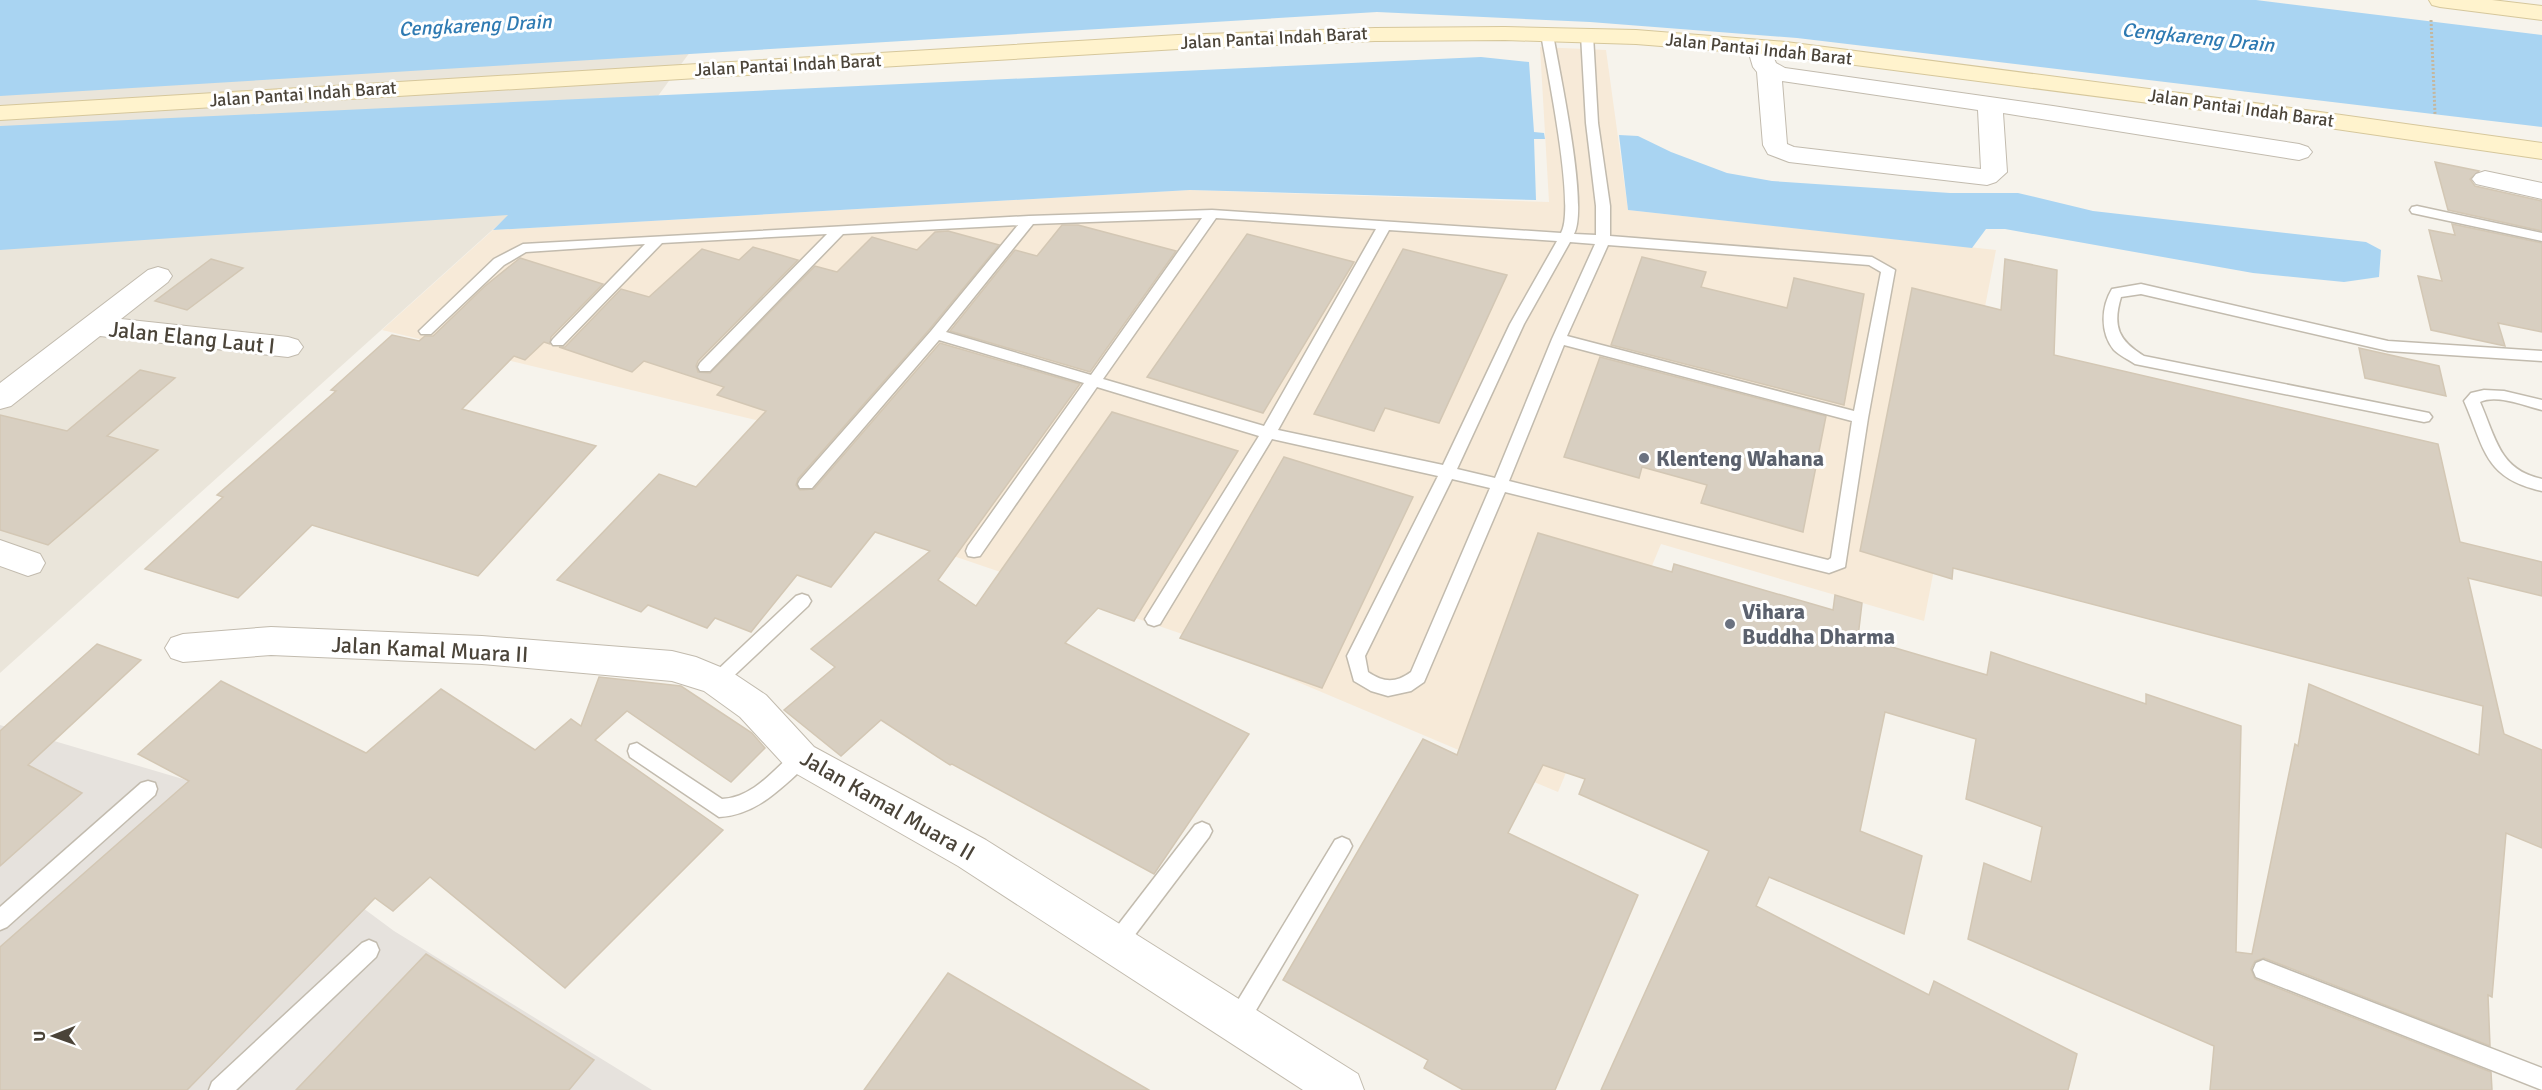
<svg xmlns="http://www.w3.org/2000/svg" width="2542" height="1090" font-family="Signika,sans-serif">
	<style>
		.residential { fill: #eae5da }
		.commercial { fill: #f7ead8 }
		.industrial { fill: #e6e2dd }
		.water { fill: #a9d4f2 }
		.building { fill: #d8cfc1; stroke: #d3c7b4; stroke-width: 1.5 }
		.lines { fill: none; stroke-linecap: round; stroke-linejoin: round }
		.service-casing { stroke: #c2bbae; stroke-width: 3 }
		.minor-casing { stroke: #c2bbae; stroke-width: 2 }
		.secondary-casing { stroke: #d6c79b; stroke-width: 2 }
		.path { stroke: #c4b79f; stroke-width: 3; stroke-dasharray: 2 2; stroke-linecap: butt }
		.service { fill: #fff; fill-rule: evenodd }
		.minor { fill: #fff; fill-rule: evenodd }
		.secondary { fill: #fff3cd; fill-rule: evenodd }
		.worship-dot { fill: #6b7280; stroke: #fff; stroke-width: 2 }
		.labels { text-anchor: middle; stroke-width: 6; stroke-linejoin: round; paint-order: stroke }
		.far-street-label { font-size: 18px; fill: #4b4439; stroke: #fff }
		.far-water-label { font-size: 20px; font-style: italic; fill: #2e7ab2; stroke: #fff }
		.street-label { font-size: 22px; fill: #4b4439; stroke: #fff }
		.worship-label { font-size: 22px; font-weight: bold; fill: #5b616d; stroke: #fff; text-anchor: start }
	</style>
	<rect width="100%" height="100%" fill="#f6f3ec"/>
	<polygon class="residential" points="0,0 690,52 658,96 509,215 0,673"/>
	<polygon class="commercial" points="1540,47 1606,50 1628,210 1996,250 1924,621 1661,544 1558,792 1191,637 719,476 772,424 382,330 493,230 1190,190 1549,202"/>
	<polygon class="industrial" points="0,725 193,782 394,931 652,1090 0,1090"/>
	<g class="water">
		<polygon points="0,0 2256,0 2542,35 2542,127 1797,38 1590,22 1377,12 0,96"/>
		<polygon points="1481,57 1529,62 1534,132 1544,133 1545,139 1534,139 1536,200 1190,190 493,230 508,215 0,250 0,126"/>
		<polygon points="1619,135 1638,136 1671,152 1727,173 1772,181 1950,193 2018,193 2093,211 2366,242 2381,250 2379,277 2344,282 2253,273 2005,229 1986,229 1972,248 1628,210"/>
	</g>
	<g class="building">
		<polygon points="2435,162 2479,171 2470,179 2475,186 2542,201 2542,231 2448,210"/>
		<polygon points="2452,224 2542,243 2542,332 2498,323 2505,346 2431,330 2418,276 2442,281 2429,230 2455,235"/>
		<polygon points="1062,225 1078,225 1176,251 1090,372 950,331 1015,250 1037,256"/>
		<polygon points="948,231 999,245 929,330 798,479 796,485 800,490 814,489 940,343 1080,384 938,580 976,606 1112,412 1238,451 1134,621 1098,608 1065,643 1249,734 1154,874 952,764 950,765 881,720 841,756 784,710 835,667 811,649 930,551 875,532 831,587 797,575 751,632 715,618 707,628 648,605 641,612 557,580 659,474 696,487 766,411 717,395 724,387 644,361 632,372 559,347 565,347 621,289 649,297 702,249 739,260 753,247 798,260 698,361 696,366 698,372 710,373 815,266 837,272 872,237 917,250 935,232"/>
		<polygon points="1247,234 1354,262 1263,413 1147,377"/>
		<polygon points="1403,249 1507,275 1439,423 1385,408 1374,431 1314,414"/>
		<polygon points="1642,257 1706,272 1701,287 1787,308 1794,278 1864,294 1844,405 1611,345"/>
		<polygon points="520,258 603,284 551,337 550,344 544,342 525,360 514,356 462,409 596,446 478,576 312,525 238,598 145,569 223,497 217,495 336,391 331,390 392,335 419,341 425,336 433,336 485,286"/>
		<polygon points="211,259 243,268 187,310 155,301"/>
		<polygon points="2005,259 2057,270 2054,355 2438,444 2460,542 2542,562 2542,596 2468,578 2504,734 2542,750 2542,848 2506,833 2492,997 2488,995 2490,1046 2264,958 2255,961 2251,969 2255,979 2491,1072 2492,1090 2210,1090 2214,1046 1968,939 1984,863 2031,882 2042,827 1966,799 1976,739 1885,712 1860,831 1922,856 1904,934 1769,877 1756,906 1929,995 1934,981 2077,1054 2068,1090 1601,1090 1709,851 1579,794 1585,779 1543,765 1508,833 1638,895 1555,1090 1463,1090 1424,1068 1428,1060 1283,980 1423,739 1457,755 1538,533 1672,572 1674,564 1833,610 1835,595 1862,603 1858,637 1987,675 1991,652 2146,704 2146,694 2241,726 2236,952 2252,954 2295,744 2298,746 2309,684 2479,755 2483,706 1953,568 1952,579 1860,551 1912,288 2001,310"/>
		<polygon points="2359,348 2439,366 2446,396 2365,378"/>
		<polygon points="1600,357 1826,416 1803,532 1701,503 1707,485 1642,467 1639,478 1564,457"/>
		<polygon points="140,370 175,378 107,436 158,450 48,545 0,530 0,415 67,431"/>
		<polygon points="1284,457 1413,497 1322,688 1180,638"/>
		<polygon points="97,644 141,660 28,765 82,793 0,866 0,731"/>
		<polygon points="599,677 681,686 752,733 765,748 731,782 627,711 595,740 723,830 565,988 430,877 393,911 375,898 187,1090 0,1090 0,947 189,781 138,754 221,681 366,753 441,689 535,750 571,719 581,726"/>
		<polygon points="426,954 594,1060 569,1090 296,1090"/>
		<polygon points="948,973 1149,1090 864,1090"/>
	</g>
	<g class="lines">
		<g class="service-casing">
			<g id="service">
				<path d="M1547 31 1553 34C1559 70 1589 207 1574 234L1596 235V206L1586 123 1581 35 1587 32 1593 35 1598 123 1610 206V236L1872 257 1895 270 1868 418 1845 567 1829 573 1505 492 1424 682 1411 691 1388 696 1371 691 1354 681 1347 656 1438 476 1272 439 1160 624 1154 626 1148 624 1145 619 1148 614 1259 436 1097 387 980 556 974 557 968 556 966 551 968 546 1084 383 939 340 812 488H800L798 484 800 480 931 331 1018 225 843 234 710 371H700L698 367 700 363 827 234 662 243 563 345H553L551 342 553 339 645 244 526 252 504 265 431 334H421L419 331 494 259 523 244 1029 216 1212 210 1561 233C1576 208 1547 69 1541 34ZM1202 218 1091 375 946 332 1033 224ZM1216 218 1376 229 1264 426 1103 379ZM1389 230 1557 241 1510 324 1443 465 1278 430ZM1570 242 1595 244 1552 339 1495 478 1457 469 1524 324ZM1608 245 1869 265 1881 272 1854 411 1567 336ZM1564 345 1852 421 1831 558 1828 560 1509 481ZM1452 479 1490 488 1411 672C1396 683 1384 683 1368 672L1365 656Z"/>
				<polygon points="2417,206 2542,233 2542,241 2412,213 2410,210 2412,207"/>
				<path d="M2141 284 2388 341 2542 351V361L2388 351 2141 294 2121 297C2112 327 2119 341 2144 356L2429 413 2432 417 2429 421 2424 422 2135 364C2128 359 2120 356 2114 350 2100 333 2101 307 2112 289Z"/>
				<path d="M2484 390 2504 391 2542 400V410C2525 406 2497 394 2480 402 2496 438 2499 470 2542 479V491C2484 478 2485 449 2464 401L2471 393Z"/>
				<polygon points="802,594 808,596 811,601 808,606 723,686 717,688 711,686 708,681 711,676 796,596"/>
				<path d="M637 743 722 799C752 798 773 771 794 752L801 750 808 752 810 758 808 764C781 788 757 815 719 817L630 757 628 751 630 745Z"/>
				<polygon points="148,781 155,783 157,789 155,795 7,927 0,930 0,907 141,783"/>
				<polygon points="1202,822 1209,825 1212,831 1209,837 1122,952 1115,955 1108,952 1105,945 1108,938 1195,825"/>
				<polygon points="1342,837 1349,840 1352,846 1349,852 1245,1029 1237,1033 1229,1029 1226,1022 1229,1015 1335,840"/>
				<polygon points="369,940 376,943 379,950 376,957 236,1090 209,1090 212,1082 362,943"/>
				<polygon points="2263,960 2542,1068 2542,1090 2256,977 2253,970 2256,963"/>
			</g>
		</g>
		<g class="minor-casing">
			<g id="minor">
				<path d="M1759 40 1767 42 1776 63 1785 68 2053 106 2299 144 2308 147 2312 152 2308 157 2299 160 2003 113 2007 172 1996 182 1987 185 1789 162 1768 154 1763 145 1757 72 1753 67 1747 47 1751 42ZM1782 81 1978 110 1981 169 1794 147 1787 144Z"/>
				<polygon points="2485,171 2542,183 2542,199 2476,184 2472,179 2476,174"/>
				<polygon points="158,267 168,270 172,276 168,282 121,319 288,337 298,340 303,347 298,354 288,357 100,336 11,406 0,409 0,383 148,270"/>
				<polygon points="0,540 40,554 45,563 40,572 28,576 0,566"/>
				<polygon points="271,627 482,636 672,651 696,657 730,671 766,695 814,747 986,840 1358,1074 1364,1090 1303,1090 958,866 788,769 740,717 704,691 672,681 482,664 271,655 183,662 171,658 165,648 171,638 183,634"/>
			</g>
		</g>
		<g class="secondary-casing">
			<g id="secondary">
				<polygon points="2429,0 2492,0 2542,6 2542,20 2440,7 2432,5"/>
				<polygon points="1505,27 1636,30 1786,42 2226,99 2542,143 2542,159 2226,113 1786,56 1636,44 1505,40 1375,41 1178,49 0,120 0,106 1178,35 1375,28"/>
			</g>
		</g>
		<polyline class="path" points="2431,20 2435,114"/>
		<use href="#service" class="service"/>
		<use href="#minor" class="minor"/>
		<use href="#secondary" class="secondary"/>
	</g>
	<g class="worship-dot">
		<circle cx="1644" cy="458" r="6"/>
		<circle cx="1730" cy="624" r="6"/>
	</g>
	<g class="labels">
		<g class="far-street-label">
			<text transform="translate(1274 38) rotate(-3)" y="6">Jalan Pantai Indah Barat</text>
			<text transform="translate(1759 49) rotate(6)" y="6">Jalan Pantai Indah Barat</text>
			<text transform="translate(788 65) rotate(-3)" y="6">Jalan Pantai Indah Barat</text>
			<text transform="translate(303 94) rotate(-4)" y="6">Jalan Pantai Indah Barat</text>
			<text transform="translate(2241 108) rotate(8)" y="6">Jalan Pantai Indah Barat</text>
		</g>
		<g class="far-water-label">
			<text transform="translate(475 25) rotate(-3)" y="7">Cengkareng Drain</text>
			<text transform="translate(2198 37) rotate(6)" y="7">Cengkareng Drain</text>
		</g>
		<g class="street-label">
			<text transform="translate(192 337) rotate(6)" y="8">Jalan Elang Laut I</text>
			<text transform="translate(430 649) rotate(3)" y="8">Jalan Kamal Muara II</text>
			<text transform="translate(888 805) rotate(30)" y="8">Jalan Kamal Muara II</text>
		</g>
		<g class="worship-label">
			<text x="1656" y="466">Klenteng Wahana</text>
			<text x="1742" y="619">Vihara<tspan x="1742" dy="25">Buddha Dharma</tspan></text>
		</g>
	</g>
	<g transform="translate(54 1036) rotate(269)" stroke="#ffffff" stroke-width="4.5" paint-order="stroke">
	<path d="M0-4.5L10 22L0 15L-10 22Z" fill="#4b4439"/>
	<text y="-9" font-size="16" font-weight="bold" text-anchor="middle" fill="#4b4439">U</text>
	</g>
</svg>
